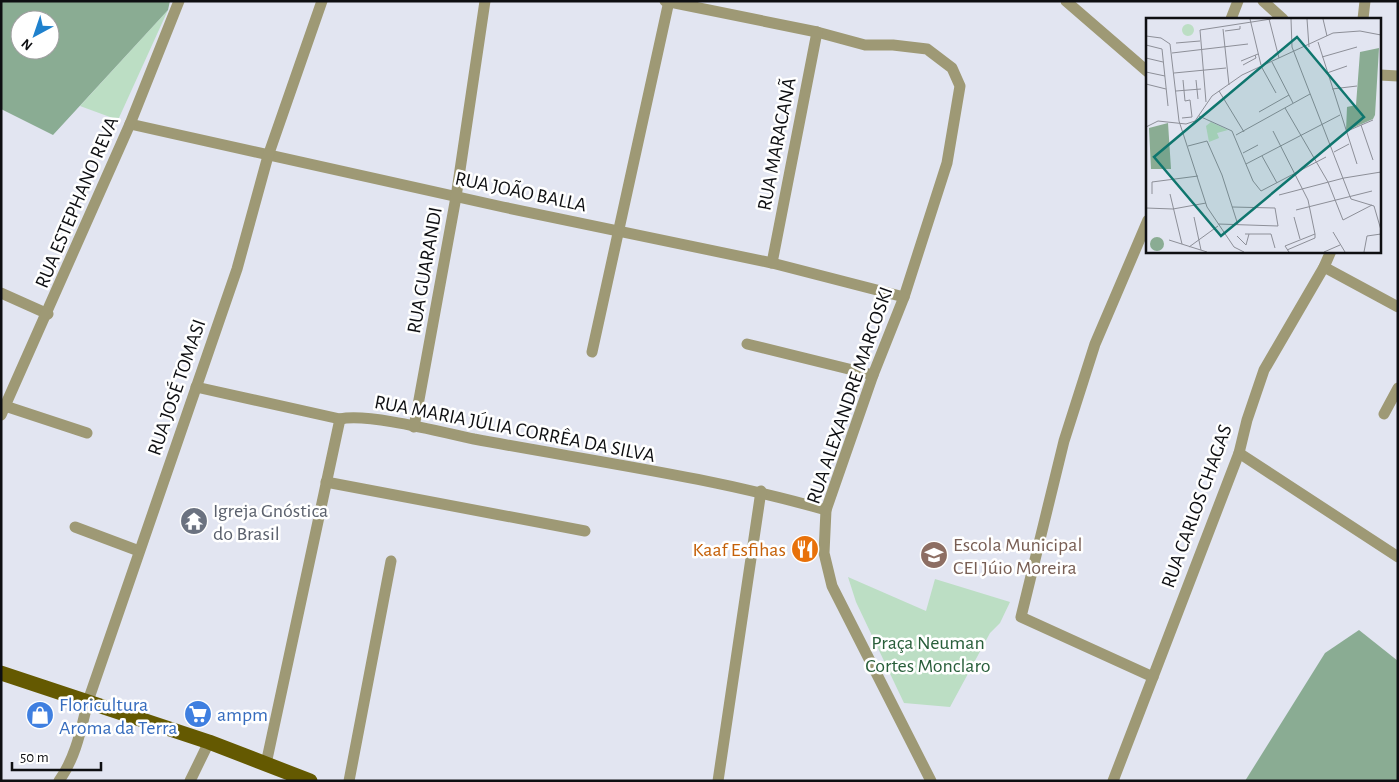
<svg xmlns="http://www.w3.org/2000/svg" width="1399" height="782" font-family="'Alegreya Sans',sans-serif">
	<style>
		.green { fill: #bcdec4 }
		.forest { fill: #8aac93; fill-rule: evenodd }
		.lines { fill: none; stroke-linecap: round; stroke-linejoin: round }
		.minor { stroke: #9e9975; stroke-width: 11 }
		.major { stroke: #645901; stroke-width: 15 }
		.labels { text-anchor: middle; stroke-width: 5; stroke-linejoin: round; paint-order: stroke }
		.street-label { font-size: 20px; fill: #0e0f12; stroke: #fff }
		.worship-label { font-size: 20px; fill: #5b616d; stroke: #fff; text-anchor: start }
		.education-label { font-size: 20px; fill: #785e54; stroke: #fff; text-anchor: start }
		.food-label { font-size: 20px; fill: #c56008; stroke: #fff; text-anchor: end }
		.park-label { font-size: 20px; fill: #285e3a; stroke: #fff }
		.shop-label { font-size: 20px; fill: #366cbe; stroke: #fff; text-anchor: start }
		.inset-road { fill: none; stroke: #8d8f98; stroke-width: 1 }
		.view { fill: #0f766e; fill-opacity: 0.15; stroke: #0f766e; stroke-width: 2.5 }
		.inset-edge { fill: none; stroke: #0e0f12; stroke-width: 2.5 }
	</style>
	<rect width="100%" height="100%" fill="#e2e5f1"/>
	<g class="green">
		<polygon points="168,10 118,120 80,106"/>
		<polygon points="848,577 926,611 935,579 1010,602 1000,623 990,633 950,707 904,703 856,602"/>
	</g>
	<g class="forest">
		<path d="M1 1H170L168 10 53 135 1 109ZM20 20H50V50H20Z"/>
		<polygon points="1359,630 1398,661 1398,781 1245,781 1325,653"/>
	</g>
	<g class="lines">
		<g class="minor">
			<polyline points="665,1 817,32 865,45 893,45 927,49 952,68 960,86 947,163 904,297 873,375 826,510 824,553 832,586 931,781"/>
			<polyline points="1066,1 1148,72"/>
			<polyline points="1263,1 1283,19"/>
			<polyline points="1231,19 1238,1"/>
			<polyline points="1363,19 1365,1"/>
			<polyline points="1380,75 1398,76"/>
			<polyline points="130,124 503,207 772,263 904,297"/>
			<polyline points="1148,220 1095,344 1064,441 1021,617 1153,677"/>
			<polyline points="772,263 817,32"/>
			<polyline points="1324,267 1398,307"/>
			<polyline points="1,293 48,314"/>
			<polyline points="747,344 873,375"/>
			<polyline points="592,352 669,1"/>
			<path d="M196 387 340 419C369 413 441 432 474 439 591 461 711 477 826 510"/>
			<polyline points="5,406 87,433"/>
			<polyline points="1384,414 1398,388"/>
			<polyline points="1,415 130,124 179,1"/>
			<polyline points="414,427 456,197 485,1"/>
			<polyline points="1239,453 1398,557"/>
			<polyline points="326,482 585,531"/>
			<polyline points="75,527 139,551"/>
			<polyline points="266,764 340,419"/>
			<path d="M59 781C76 757 81 729 88 701L237 269 268 156 322 1"/>
			<polyline points="190,781 209,742"/>
			<polyline points="349,781 391,561"/>
			<polyline points="718,781 761,491"/>
			<polyline points="1113,781 1239,453 1247,420 1264,370 1324,267 1331,251"/>
		</g>
		<polyline class="major" points="1,673 209,742 310,781"/>
	</g>
	<defs>
		<g id="temple-disc" transform="scale(1.4375)"><circle r="9.5" fill="#6b7280" stroke="#fff"/><path d="M0-6L5-2H3V0L6.5 2.5H4V6H1.5V3h-3V6H-4V2.5H-6.5L-3 0V-2H-5Z" fill="#fff"/></g>
		<g id="restaurant-disc" transform="scale(1.4375)"><circle r="9.5" fill="#e8710a" stroke="#fff"/><path d="M-5-6h1v4h1v-4h1v4h1v-4h1v5L-1.5 .5V6h-2V.5L-5-1ZM5-6V6H3V1.5H1.5Q1.5-4 5-6Z" fill="#fff"/></g>
		<g id="school-disc" transform="scale(1.4375)"><circle r="9.5" fill="#8d6e63" stroke="#fff"/><path d="M0-5L7-2L0 1L-7-2ZM-4 1L0 2.5L4 1V4Q0 6-4 4Z" fill="#fff"/></g>
		<g id="supermarket-disc" transform="scale(1.4375)"><circle r="9.5" fill="#3f7fe0" stroke="#fff"/><path d="M-6-5.5h2.5l.6 2H6L4.5 2H-2.5L-4.4-4H-6ZM-1.5 3.2a1.3 1.3 0 1 0 .1 0ZM3 3.2a1.3 1.3 0 1 0 .1 0Z" fill="#fff"/></g>
		<g id="shop-disc" transform="scale(1.4375)"><circle r="9.5" fill="#3f7fe0" stroke="#fff"/><path d="M-5-2.5h2.3a2.7 3.5 0 0 1 5.4 0H5L5.5 6h-11ZM-1.5-2.5h3a1.5 2.3 0 0 0-3 0Z" fill="#fff"/></g>
	</defs>
	<g fill-rule="evenodd">
		<use href="#temple-disc" x="194" y="521"/>
		<use href="#restaurant-disc" x="805" y="549"/>
		<use href="#school-disc" x="934" y="555"/>
		<use href="#supermarket-disc" x="198" y="714"/>
		<use href="#shop-disc" x="40" y="715"/>
	</g>
	<g class="labels">
		<g class="street-label">
			<text transform="translate(776 144) rotate(-79)" y="7">RUA MARACANÃ</text>
			<text transform="translate(521 191) rotate(12)" y="7">RUA JOÃO BALLA</text>
			<text transform="translate(76 202) rotate(-67)" y="7">RUA ESTEPHANO REVA</text>
			<text transform="translate(424 270) rotate(-80)" y="7">RUA GUARANDI</text>
			<text transform="translate(176 387) rotate(-71)" y="7">RUA JOSÉ TOMASI</text>
			<text transform="translate(849 395) rotate(-71)" y="7">RUA ALEXANDRE MARCOSKI</text>
			<text transform="translate(515 428) rotate(11)" y="7">RUA MARIA JÚLIA CORRÊA DA SILVA</text>
			<text transform="translate(1196 506) rotate(-70)" y="7">RUA CARLOS CHAGAS</text>
		</g>
		<g class="worship-label">
			<text x="213" y="517">Igreja Gnóstica<tspan x="213" dy="23">do Brasil</tspan></text>
		</g>
		<g class="education-label">
			<text x="953" y="551">Escola Municipal<tspan x="953" dy="23">CEI Júio Moreira</tspan></text>
		</g>
		<g class="food-label">
			<text x="786" y="556">Kaaf Esfihas</text>
		</g>
		<g class="park-label">
			<text x="928" y="649">Praça Neuman<tspan x="928" dy="23">Cortes Monclaro</tspan></text>
		</g>
		<g class="shop-label">
			<text x="59" y="711">Floricultura<tspan x="59" dy="23">Aroma da Terra</tspan></text>
			<text x="217" y="721">ampm</text>
		</g>
	</g>
	<g transform="translate(1146 18)">
		<rect width="235" height="235" fill="#e2e5f1"/>
		<path d="M36 12a6 6 0 1 1 12 0a6 6 0 1 1-12 0ZM65 104 82 112 71 115 73 120 63 124 60 108Z" fill="#bcdec4"/>
		<path d="M233 30 229 97 227 101 200 113 201 89 210 87 214 34ZM22 105 25 151H5L3 110ZM4 226a7 7 0 1 1 14 0a7 7 0 1 1-14 0Z" fill="#8aac93"/>
		<path class="inset-road" d="M104 1 115 47M123 1 133 40M145 1 146 29 205 181 228 188 235 212M161 1 163 29M177 1 181 18M77 11 83 67M79 13 94 11V8M0 18 15 20 24 26 33 103 61 189 88 229 98 234M172 24 211 146M30 25 54 23M0 27 16 31 22 88M26 35 102 26M176 39 211 29M0 40 17 44M95 43 112 36M126 44 147 85M97 47 110 40 109 37M115 48 130 75M0 54 19 58M28 55 80 50M181 55 201 48M50 62 52 81M0 66 20 71M186 71 211 68M30 73 55 71M73 73 98 114M60 84 54 12 125 1M139 90 182 164 197 202 226 187M113 94 143 77M53 98 86 113 107 163 115 173 180 139M36 100 46 99 44 82 39 83 37 62M215 107 227 142M0 109 12 103 40 106 49 103 66 78 96 57 187 15 214 13 235 17M127 113 162 182 169 216V220L141 232M199 114 227 102M90 117 164 76M42 128 61 123 76 157 92 207M188 134 203 126M97 135 112 127M116 138 131 165M100 146 194 97M6 176V164L52 158M24 176 36 226M133 177 198 160 235 154M0 190 27 191 60 185M150 192 226 173M48 199 55 232M148 199 154 221M72 206 132 208 129 190 86 189M187 214 199 234M99 216H125L129 230M91 218 100 227 103 216M23 222 61 234M43 229 72 208M143 234 139 228 169 216M178 234 194 227M218 234 221 218 235 216M235 234V217"/>
		<path class="view" d="M151 19 218 99 75 218 8 139Z"/>
		<rect width="235" height="235" class="inset-edge"/>
	</g>
	<rect width="1399" height="782" fill="none" stroke="#0e0f12" stroke-width="5"/>
	<g transform="translate(35 35) rotate(220)"><circle r="24" fill="#ffffff" stroke="#9f9fa0"/>
	<path d="M0-4L9 19L0 12L-9 19Z" fill="#1f81cd"/>
	<text y="-8" font-size="14" font-weight="bold" text-anchor="middle" fill="#0e0f12">N</text>
	</g>
	<path d="M12 762v8h89v-8" fill="none" stroke="#0e0f12" stroke-width="2.5"/>
	<text x="20" y="762" font-size="15" fill="#0e0f12" stroke="#ffffff" stroke-width="4" paint-order="stroke">50 m</text>
</svg>
